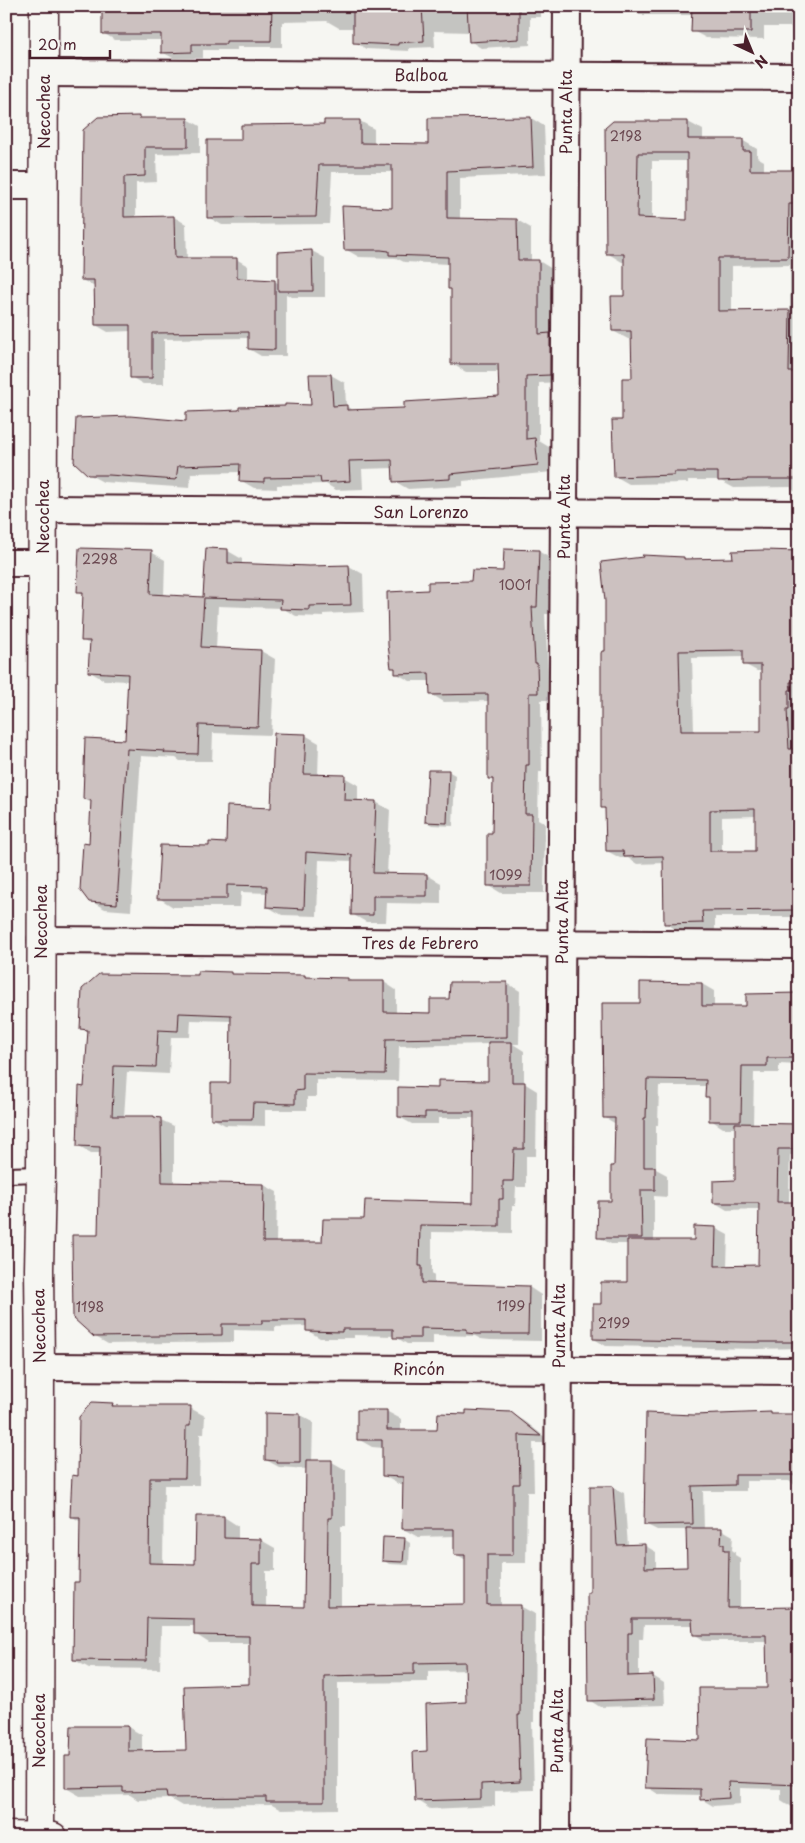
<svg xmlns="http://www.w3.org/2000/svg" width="805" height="1843" font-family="'Playpen Sans',sans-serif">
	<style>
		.built { fill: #e9e6e3 }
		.shadow { fill: #0003; fill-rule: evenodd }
		.building { fill: #ccc1c0; stroke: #4a1f2b; fill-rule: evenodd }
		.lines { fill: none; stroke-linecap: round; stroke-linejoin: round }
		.service-casing { stroke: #4a1f2b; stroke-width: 18 }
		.minor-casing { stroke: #4a1f2b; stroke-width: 30 }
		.secondary-casing { stroke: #4a1f2b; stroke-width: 31 }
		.service { stroke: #f6f6f2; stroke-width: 14 }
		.minor { stroke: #f6f6f2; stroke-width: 26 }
		.secondary { stroke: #f6f6f2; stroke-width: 28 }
		.labels { text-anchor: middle; stroke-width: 5; stroke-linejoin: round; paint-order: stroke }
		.number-label { font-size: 14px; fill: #6a4850 }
		.street-label { font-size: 16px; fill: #4a1f2b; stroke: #f6f6f2 }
	</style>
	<rect width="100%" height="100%" fill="#f6f6f2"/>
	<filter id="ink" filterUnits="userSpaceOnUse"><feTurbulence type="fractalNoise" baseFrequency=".02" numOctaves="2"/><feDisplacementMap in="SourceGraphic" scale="10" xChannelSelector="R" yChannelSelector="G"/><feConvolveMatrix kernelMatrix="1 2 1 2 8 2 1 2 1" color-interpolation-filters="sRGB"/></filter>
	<g filter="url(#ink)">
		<g class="built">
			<polygon points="6,6 14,6 12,140 6,139"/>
			<polygon points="6,600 8,600 6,752"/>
		</g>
		<g class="shadow">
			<polygon points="97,6 541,6 541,17 530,17 530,45 481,48 470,41 470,32 434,31 435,47 409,48 409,51 366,49 355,42 355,28 339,28 327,21 282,22 282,47 237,47 237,50 203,50 203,58 173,58 162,52 162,40 115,40 103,33 103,10"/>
			<polygon points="611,6 799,6 799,46 798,27 764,27 764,39 706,38 693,31 693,15 641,15 637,13 623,13"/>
			<polygon points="138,117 143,119 188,119 200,126 200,153 156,154 157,182 136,183 136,218 174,217 186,224 187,260 236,259 248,266 248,280 274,281 280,284 280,254 312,251 325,258 325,297 292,297 286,294 286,356 261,356 249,349 249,338 164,339 164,384 143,384 131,377 131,331 108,332 96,325 95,287 82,280"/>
			<polygon points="531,118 544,126 546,174 460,178 460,220 517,220 531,228 531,261 539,261 552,269 552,336 563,382 539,383 539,441 549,447 552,472 463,481 463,486 408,489 394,481 394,468 362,469 363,489 336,490 326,484 277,485 277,489 254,488 240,480 241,472 191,473 190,488 103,482 88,474 187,422 312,406 311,376 331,375 345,383 346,406 354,411 405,409 500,397 499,372 466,372 452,364 452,290 449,288 449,264 404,262 396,258 359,257 345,249 393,209 393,172 332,172 329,224 222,225 208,217 243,141 325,125 360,121 374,129 374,145 430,145"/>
			<path d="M688 122 703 130V140H742L757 149V157L764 161V171H799V494L791 489V487L734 488 719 480H688V483L629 484 615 476 624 421 633 379V339H628L613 331 626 297 625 262H622L607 253V129ZM652 161H688V221L652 220ZM790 265V311L732 312V266Z"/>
			<polygon points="207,550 228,551 242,559 242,565 309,567 349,566 363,574 364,612 323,614 323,617 296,616 282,608 218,606 216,649 261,651 275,659 271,735 213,733 212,761 180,761 176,758 141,756 131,911 105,909 90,901 92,803 84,799 126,741 129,681 104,680 90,672 91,645 82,640 84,595 78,591 151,552 165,560 164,596 205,599"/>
			<polygon points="538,551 552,559 550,614 545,614 548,670 550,671 550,700 541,700 542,772 539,772 538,819 545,823 544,893 501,893 488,885 493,834 494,781 489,779 489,701 444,702 431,694 431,681 410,681 397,674 397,670 392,667 430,592 504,572"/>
			<path d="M799 552V917H715V930H677L665 923 664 863 637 864 628 858H620L607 851V810L603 808 606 653 684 558 687 560 734 559ZM744 657V664L757 671H762L763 733 694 732 692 658ZM756 816V852H722V817Z"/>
			<polygon points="305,735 319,743 318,776 344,777 358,785 358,802 376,802 390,810 387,875 427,875 441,883 441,904 387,903 386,922 366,922 352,914 353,861 319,860 317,916 282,915 268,907 268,893 241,892 240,907 173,907 159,898 210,848 227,844 272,810"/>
			<polygon points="448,771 455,775 453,826 432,825 426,822"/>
			<path d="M231 974 233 975 305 976 309 979H348L353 982H384L396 990V1014H431L450 1000 451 983H507L520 991 519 1044H513L524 1051V1083L537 1091 536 1156H526V1187H516L515 1206H512V1233L432 1232V1273L434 1275V1284L529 1287 541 1295V1341L490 1340 481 1339 475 1336 433 1335V1344H407L394 1336 354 1335V1338H320L308 1331V1326L275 1327V1331L234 1330V1342L108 1344 94 1336 100 1236 101 1153H91L79 1146 86 1088 89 1033 82 1029 199 976ZM191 1020 232 1021 231 1084 212 1118 225 1125 265 1126V1110H307V1097H316V1080L398 1081 399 1046 490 1044 489 1082 439 1089 399 1117 412 1124H438V1118H475L474 1204 324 1244 276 1243 277 1192 264 1185 174 1183V1126L154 1117H124L127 1072 169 1074 171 1037H190Z"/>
			<path d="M702 984 714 991V1007H747L792 995 793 991H799V1065L779 1064V1073H754L753 1125H793V1109H799V1155H790L789 1203H799V1348L756 1349 606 1346 594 1339 602 1306 628 1284 629 1244H611L598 1237 612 1202 615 1168 616 1124 604 1117 641 1004ZM659 1086H707V1096L711 1098V1120L723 1128H737L736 1182 714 1202 727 1210 760 1209 759 1266H727L728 1235 715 1228 695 1242 654 1241V1196L667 1197V1175L656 1169V1125H658Z"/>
			<polygon points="112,1404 117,1407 190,1408 205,1416 204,1434 200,1434 199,1485 164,1485 163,1565 196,1565 224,1517 238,1526 238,1540 261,1540 275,1548 275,1571 266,1571 266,1608 306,1608 307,1469 279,1467 266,1460 267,1414 300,1415 313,1422 312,1462 332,1462 346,1470 346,1526 341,1526 341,1607 466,1605 466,1560 456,1554 456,1536 418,1537 403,1529 404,1484 398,1484 384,1476 384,1448 372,1447 358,1439 386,1411 401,1419 401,1431 439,1431 467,1415 511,1413 526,1422 552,1443 533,1443 534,1492 527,1492 526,1563 501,1563 501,1606 520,1606 535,1614 534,1722 532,1722 534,1790 495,1791 495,1806 430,1809 416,1800 429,1752 467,1703 467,1670 428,1671 428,1682 338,1683 338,1809 281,1810 272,1805 182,1806 170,1799 138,1800 130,1795 80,1796 66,1788 71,1757 128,1727 142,1735 142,1752 187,1751 250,1686 250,1643 209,1643 195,1634 195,1626 161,1626 160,1669 89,1668 74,1660 80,1583 81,1522 71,1516 79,1477"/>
			<polygon points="647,1415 799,1415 799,1488 789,1481 746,1481 746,1491 703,1491 704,1529 721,1529 733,1536 732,1550 735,1552 735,1555 740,1558 740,1609 799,1608 799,1807 792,1807 781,1800 781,1789 740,1788 740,1804 713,1806 701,1799 701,1795 658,1794 647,1787 768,1689 767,1641 705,1641 694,1634 693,1625 644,1625 643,1639 639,1639 639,1676 653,1676 664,1683 665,1705 600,1707 589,1700 591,1595 612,1487 624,1493 628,1546 644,1545 656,1552 656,1569 688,1568 687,1530 657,1530 645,1524"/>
			<polygon points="404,1539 410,1543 409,1565 389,1564 383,1560"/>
		</g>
		<g class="building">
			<polygon points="163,6 272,6 271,41 226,41 226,44 192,44 192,52 161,53 161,34 102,34 102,11 163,10"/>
			<polygon points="353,6 422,6 424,41 398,43 398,45 353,43"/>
			<polygon points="467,6 519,6 519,39 469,42"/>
			<polygon points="692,6 751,6 751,32 691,32"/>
			<polygon points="139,116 139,118 188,118 188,147 145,147 145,176 124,177 124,217 174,216 175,258 237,258 237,278 275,280 275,350 248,349 248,332 152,333 152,378 130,378 130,325 95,325 94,280 81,280 83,130 98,117"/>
			<polygon points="531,117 533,167 447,171 447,218 517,219 518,260 539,260 539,334 550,333 550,375 526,376 526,439 535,438 538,465 450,474 450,479 393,482 392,460 349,461 350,481 321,483 320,477 264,478 264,482 239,481 240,464 178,466 176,480 109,475 88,475 74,462 76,418 130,416 186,421 186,412 239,410 239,407 285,406 285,404 311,405 309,374 331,374 333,406 347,405 347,410 404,408 404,402 499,396 498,364 451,364 451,289 448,289 448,257 389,255 389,251 381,250 344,250 342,206 392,208 392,165 319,165 316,217 207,218 207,140 241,140 241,125 324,124 324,120 360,120 360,143 428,144 428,118"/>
			<path d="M613 121H688V139H743V151H750V170H799V204H789L788 258H718V311L790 310 789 372H799V479H747V480L718 481V472H674V475L614 477 612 420H622V378H632L631 331H612L611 296H624V254H606L605 128ZM638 153H687V220L637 218Z"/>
			<polygon points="312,250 313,291 278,291 278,252"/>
			<polygon points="79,548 152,550 150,594 203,597 206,548 228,549 228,563 309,566 349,565 351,605 309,606 309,610 280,609 281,600 204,598 201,647 261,650 258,727 199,725 198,754 164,753 165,751 127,749 117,904 89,902 80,890 83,843 89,844 91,800 83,799 85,738 125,740 128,674 88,672 90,641 81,641 83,592 77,592"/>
			<polygon points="504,549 539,550 537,607 532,607 535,663 537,663 538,693 529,693 529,765 526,765 525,814 532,814 531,886 487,886 487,833 492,833 493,779 488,779 488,694 430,695 429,673 395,674 395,668 391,668 388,645 387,592 428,590 428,582 471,581 472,570 503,571"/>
			<path d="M764 550 799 551V682H790L791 690H789V709H787L789 749H799V910L702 911 703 923 664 924 663 856 624 857 623 851H606L605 808H601V653L602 651H605V601L601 562 643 557 642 555 684 557V559L733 558 732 551ZM743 650V665H761V731H681L679 651ZM755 809V851H710V810Z"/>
			<polygon points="274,733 306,734 304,774 345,775 344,800 376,801 373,873 427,874 427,896 373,896 373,915 351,915 352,855 306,852 304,909 266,907 267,886 227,885 227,899 157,899 160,845 209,846 209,842 226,843 227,806 271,808"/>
			<polygon points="428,770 449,770 447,823 425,822"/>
			<polygon points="198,971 231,972 231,974 305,975 305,977 348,978 348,981 384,981 384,1012 430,1013 430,999 449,999 450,982 507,982 507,1037 386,1039 385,1074 303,1073 303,1090 295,1091 295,1104 253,1103 252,1119 211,1119 211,1083 230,1083 231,1015 179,1013 178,1031 158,1030 156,1067 114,1066 112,1116 154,1116 154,1117 161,1118 162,1182 264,1184 263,1242 322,1242 323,1219 364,1219 365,1200 473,1203 474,1112 425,1112 425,1118 398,1117 398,1087 438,1088 438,1080 488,1081 488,1042 512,1042 512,1082 525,1082 524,1149 514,1149 513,1181 503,1181 503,1199 499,1199 499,1226 420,1225 419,1266 422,1266 422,1283 529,1286 528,1334 476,1334 467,1333 467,1329 421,1328 421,1338 393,1338 393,1329 342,1329 342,1332 306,1331 306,1320 262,1320 262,1324 222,1324 222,1335 94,1337 73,1318 72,1235 98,1235 100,1147 77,1146 79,1086 84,1087 88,1030 80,1029 82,989 99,974 198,975"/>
			<polygon points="640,982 702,983 702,1006 746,1006 746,994 799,993 799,1058 767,1058 767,1066 742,1066 741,1121 709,1121 709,1097 705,1097 706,1080 647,1079 646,1118 644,1118 644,1167 655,1167 655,1190 641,1190 642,1238 597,1238 598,1201 611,1201 611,1166 614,1166 615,1118 603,1118 602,1003 640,1003"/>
			<polygon points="735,1123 799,1124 799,1149 778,1149 777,1202 799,1202 799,1342 743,1342 593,1339 593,1304 601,1304 601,1282 627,1282 627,1240 694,1240 694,1226 716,1227 715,1266 758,1265 759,1203 713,1203 713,1181 735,1180"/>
			<polygon points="92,1402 113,1403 112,1406 191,1406 190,1426 186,1426 185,1478 150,1478 149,1563 195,1564 196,1516 224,1516 224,1538 261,1539 261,1564 252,1564 252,1606 304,1607 306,1460 332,1460 332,1518 328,1518 327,1606 465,1604 465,1555 454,1555 454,1529 402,1529 403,1477 382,1476 382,1440 357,1440 357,1410 387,1410 387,1430 437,1430 438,1413 466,1414 466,1410 511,1412 541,1436 519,1435 520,1484 513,1484 513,1555 487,1555 487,1605 521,1605 520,1715 518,1715 520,1782 481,1784 481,1799 415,1801 413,1752 427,1751 426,1704 466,1702 465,1662 414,1663 414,1674 324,1676 324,1802 266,1802 266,1797 167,1798 166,1791 123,1792 123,1787 65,1788 65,1756 70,1756 71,1726 128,1726 128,1751 186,1750 184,1686 249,1684 249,1636 194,1635 194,1619 147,1618 146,1661 73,1660 74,1582 79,1582 80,1517 70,1517 72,1475 78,1476 79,1417"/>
			<polygon points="771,1412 771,1414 799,1414 799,1475 735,1475 735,1485 692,1486 693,1524 644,1525 646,1413 694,1415"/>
			<polygon points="265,1413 300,1414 300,1463 277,1463 277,1461 265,1460"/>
			<polygon points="590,1486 613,1486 617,1545 645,1544 645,1568 687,1567 686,1528 722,1528 721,1544 724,1544 724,1550 729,1550 728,1608 799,1607 799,1785 728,1782 729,1798 700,1800 700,1789 645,1788 647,1738 700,1740 699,1688 767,1688 766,1635 693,1635 692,1619 632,1619 632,1633 628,1633 628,1676 653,1675 654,1699 588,1701 587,1593 590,1593"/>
			<polygon points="383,1537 405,1538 403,1562 382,1561"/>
		</g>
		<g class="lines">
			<g class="service-casing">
				<polyline id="service" points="6,1175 41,1174"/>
			</g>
			<g class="minor-casing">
				<g id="minor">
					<polyline points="44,73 799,77"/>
					<polyline points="6,186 44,186"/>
					<polyline points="43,509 799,514"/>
					<polyline points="6,563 42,563"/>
					<polyline points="41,940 799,945"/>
					<polyline points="40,1367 799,1371"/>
					<polyline points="556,1837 567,6"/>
				</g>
			</g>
			<g class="secondary-casing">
				<g id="secondary">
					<polyline points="6,1836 53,1837"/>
					<polyline points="39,1837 40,1367 39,1269 41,1174 44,6"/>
				</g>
			</g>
			<use href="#service" class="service"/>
			<use href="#minor" class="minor"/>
			<use href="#secondary" class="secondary"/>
		</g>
	</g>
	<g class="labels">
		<g class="number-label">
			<text x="626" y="141">2198</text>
			<text x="100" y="564">2298</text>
			<text x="515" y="590">1001</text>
			<text x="506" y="880">1099</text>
			<text x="511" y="1311">1199</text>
			<text x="90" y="1312">1198</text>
			<text x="614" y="1328">2199</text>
		</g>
		<g class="street-label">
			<text x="421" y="81">Balboa</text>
			<text transform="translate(44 112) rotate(-90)" y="6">Necochea</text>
			<text transform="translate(566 112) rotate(-90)" y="6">Punta Alta</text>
			<text x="421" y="518">San Lorenzo</text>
			<text transform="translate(43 517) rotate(-90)" y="6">Necochea</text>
			<text transform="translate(564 517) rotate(-90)" y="6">Punta Alta</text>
			<text transform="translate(41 922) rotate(-90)" y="6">Necochea</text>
			<text transform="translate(562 922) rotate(-90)" y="6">Punta Alta</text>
			<text x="420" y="949">Tres de Febrero</text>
			<text transform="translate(39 1326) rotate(-91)" y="6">Necochea</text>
			<text transform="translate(559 1326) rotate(-90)" y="6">Punta Alta</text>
			<text x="419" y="1375">Rincón</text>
			<text transform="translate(39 1731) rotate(-90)" y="6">Necochea</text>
			<text transform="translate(557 1731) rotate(-90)" y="6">Punta Alta</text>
		</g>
	</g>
	<rect width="805" height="1843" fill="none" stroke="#f6f6f2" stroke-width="25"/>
	<rect x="12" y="12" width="780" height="1818" fill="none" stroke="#4a1f2b" stroke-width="2" filter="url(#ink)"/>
	<g transform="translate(752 52) rotate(136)" stroke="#f6f6f2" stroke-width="4" paint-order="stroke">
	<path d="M0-4L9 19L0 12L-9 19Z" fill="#4a1f2b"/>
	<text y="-8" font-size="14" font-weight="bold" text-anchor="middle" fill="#4a1f2b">N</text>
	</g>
	<path d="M30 50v8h80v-8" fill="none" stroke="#4a1f2b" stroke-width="2.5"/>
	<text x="38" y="50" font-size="15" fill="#4a1f2b" stroke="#f6f6f2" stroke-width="4" paint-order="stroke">20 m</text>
</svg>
